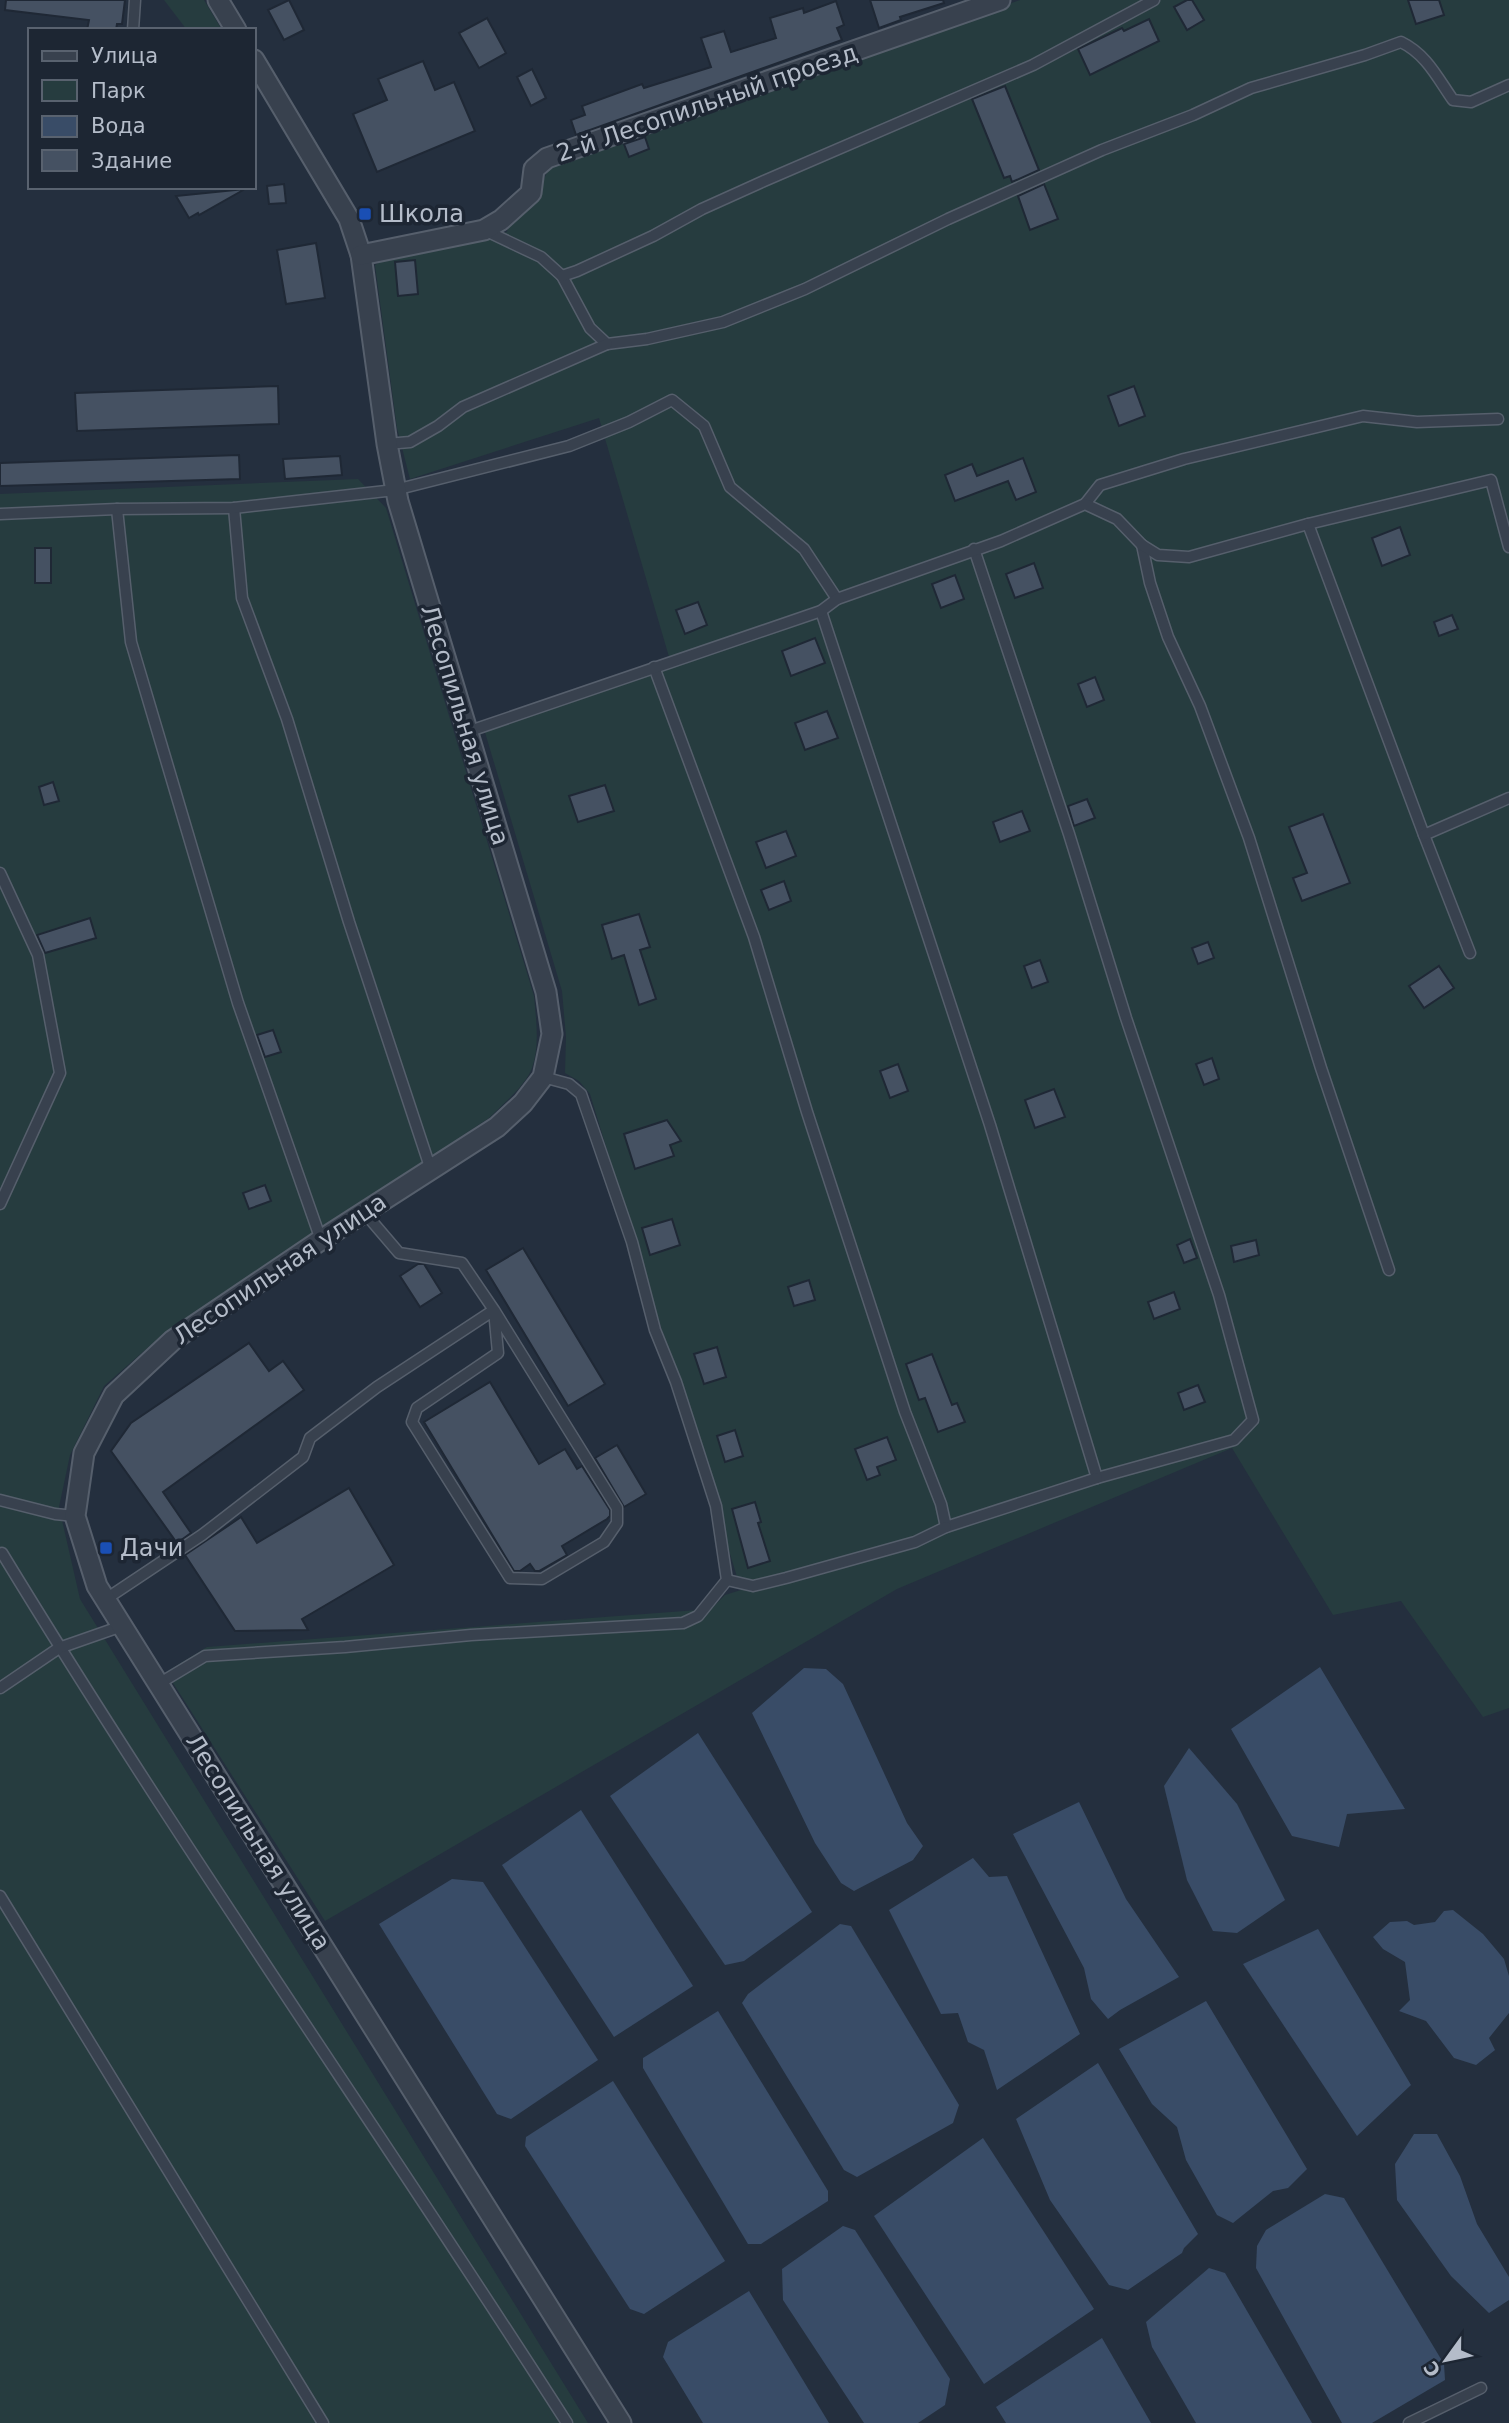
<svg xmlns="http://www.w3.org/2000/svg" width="1509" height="2423" font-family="'DejaVu Sans',sans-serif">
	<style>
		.green { fill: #263c3f }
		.water { fill: #394c67 }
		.building { fill: #455162; stroke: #1f2835; stroke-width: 2 }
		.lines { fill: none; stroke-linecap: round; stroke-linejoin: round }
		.service-casing { stroke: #565f6c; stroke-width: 13 }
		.minor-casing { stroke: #565f6c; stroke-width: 23 }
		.service { stroke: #38414e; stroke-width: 10 }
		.minor { stroke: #38414e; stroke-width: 19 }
		.transit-dot { fill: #1a4fb4; stroke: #1d2633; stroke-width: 2.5 }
		.labels { text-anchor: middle; stroke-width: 7; stroke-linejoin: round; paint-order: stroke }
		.street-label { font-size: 24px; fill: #b4bcc9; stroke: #1d2633 }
		.poi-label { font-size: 24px; fill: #b4bcc9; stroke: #1d2633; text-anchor: start }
	</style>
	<rect width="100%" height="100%" fill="#242f3e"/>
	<g class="green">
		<polygon points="164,0 204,0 222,30 187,30"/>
		<path d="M1020 0H1509V1708L1483 1717 1401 1601 1333 1615 1232 1448 897 1589 325 1921 166 1672 207 1647 711 1609 725 1595 741 1590 590 1094 579 1081 565 1073 566 1037 562 991 484 729 672 667 599 418 410 479 397 428 375 265 391 256 507 232C512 208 529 211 538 194 545 181 542 175 555 165Z"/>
		<path d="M358 479 386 508 534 996C536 1019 540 1046 532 1068 526 1085 502 1105 489 1118L168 1330 104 1386 70 1455 59 1507 80 1599 588 2423H0V494Z"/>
	</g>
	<g class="water">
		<polygon points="1320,1667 1405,1809 1347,1814 1339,1847 1292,1836 1231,1729"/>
		<polygon points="804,1668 826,1669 843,1684 907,1823 923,1846 913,1860 854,1891 841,1883 815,1843 752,1713"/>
		<polygon points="698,1733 812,1912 744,1961 725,1965 610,1796"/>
		<polygon points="1189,1748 1237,1804 1285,1900 1237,1933 1213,1931 1187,1880 1164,1786"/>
		<polygon points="1079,1802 1126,1899 1179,1977 1120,2010 1108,2019 1091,1999 1084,1968 1013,1834"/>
		<polygon points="581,1810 693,1986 614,2037 502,1865"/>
		<polygon points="973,1858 989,1877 1007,1876 1080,2034 997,2090 984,2050 968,2042 958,2013 941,2014 889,1910"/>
		<polygon points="452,1879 483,1882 598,2060 511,2119 497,2114 379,1924"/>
		<polygon points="1453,1910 1483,1934 1504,1959 1509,1976 1509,2013 1489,2038 1495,2050 1476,2065 1454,2058 1426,2021 1399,2011 1410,2000 1405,1962 1383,1949 1373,1937 1390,1922 1407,1921 1414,1925 1435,1922 1444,1911"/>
		<polygon points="840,1924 851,1926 959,2105 953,2123 857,2177 844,2170 742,2003 748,1994"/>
		<polygon points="1318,1929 1411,2085 1357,2136 1243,1964"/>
		<polygon points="1206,2001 1307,2169 1288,2188 1273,2191 1233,2223 1217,2215 1186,2160 1177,2127 1152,2104 1119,2049"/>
		<polygon points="718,2011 828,2191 828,2201 761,2244 748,2244 643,2068 643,2058"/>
		<polygon points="1098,2063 1198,2234 1184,2248 1182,2253 1128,2290 1109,2285 1050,2200 1016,2119"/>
		<polygon points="613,2081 725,2261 644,2314 630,2309 525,2146 526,2137"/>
		<polygon points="1414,2134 1437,2134 1460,2176 1477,2224 1509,2277 1509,2300 1489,2313 1451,2276 1397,2200 1395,2164"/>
		<polygon points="983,2138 1094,2309 984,2384 874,2216"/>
		<polygon points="1325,2194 1344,2198 1444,2364 1445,2380 1372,2423 1342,2423 1256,2268 1257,2246 1266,2230"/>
		<polygon points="843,2226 855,2230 950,2379 945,2405 918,2423 864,2423 783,2300 782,2269"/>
		<polygon points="1209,2268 1225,2273 1312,2423 1196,2423 1152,2347 1146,2322"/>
		<polygon points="749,2291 829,2423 703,2423 663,2357 668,2342"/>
		<polygon points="1102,2338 1151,2423 1006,2423 996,2407"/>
	</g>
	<g class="building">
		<polygon points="6,0 125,0 122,24 117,24 116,30 87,30 89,20 5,10"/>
		<polygon points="289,0 304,30 284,40 268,10"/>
		<polygon points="870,0 943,0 944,3 900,17 901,20 879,28"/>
		<polygon points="1187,0 1192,0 1204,20 1187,30 1174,7"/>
		<polygon points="1408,0 1439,0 1444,15 1416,24"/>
		<polygon points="836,1 844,25 837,28 842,40 576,135 571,120 585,115 582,106 642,84 644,88 711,67 701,38 724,31 731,52 776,38 770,18 803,8 804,13"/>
		<polygon points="487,18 506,53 479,68 459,33"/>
		<polygon points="1149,19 1159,41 1090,75 1078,49 1122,28 1124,31"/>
		<polygon points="423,61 435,90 454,82 475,131 377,172 353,114 387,100 378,79"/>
		<polygon points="532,69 546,98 531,106 517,77"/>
		<polygon points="1005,86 1039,170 1012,182 1010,176 1004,178 972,99"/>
		<polygon points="645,137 649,149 629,157 624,144"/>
		<polygon points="284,184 286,203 269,204 267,186"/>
		<polygon points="1044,184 1058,219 1030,230 1018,196"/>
		<polygon points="245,189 199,215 198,213 189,218 176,196"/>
		<polygon points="316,243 325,298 286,304 277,250"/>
		<polygon points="415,260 418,294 398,296 395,262"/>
		<polygon points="278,386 279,424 77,431 75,393"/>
		<polygon points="1134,386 1145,416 1119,426 1108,396"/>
		<polygon points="239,455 240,479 0,486 0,463"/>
		<polygon points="340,456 342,475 285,479 283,459"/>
		<polygon points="1023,458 1036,492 1016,500 1008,481 955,501 945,475 972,464 977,476"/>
		<polygon points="1400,527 1410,555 1382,566 1372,538"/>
		<rect x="35" y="548" width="16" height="35"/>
		<polygon points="1034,563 1043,588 1015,598 1006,574"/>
		<polygon points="955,575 964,599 941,608 932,584"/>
		<polygon points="698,602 707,625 685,634 676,610"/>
		<polygon points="1452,615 1458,629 1439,636 1434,622"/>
		<polygon points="815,638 825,663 791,676 782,651"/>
		<polygon points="1095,677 1104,700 1087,707 1078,684"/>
		<polygon points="827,711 838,738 805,750 795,723"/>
		<polygon points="53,782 59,801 44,805 39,787"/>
		<polygon points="605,785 614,811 578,822 569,796"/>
		<polygon points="1087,799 1095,818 1074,826 1068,806"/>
		<polygon points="1022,811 1030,831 1000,842 993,822"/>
		<polygon points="1323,814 1350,883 1302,901 1293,878 1307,873 1289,827"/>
		<polygon points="786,831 796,856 766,868 756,842"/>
		<polygon points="784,881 791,901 769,910 761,890"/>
		<polygon points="639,914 650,947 640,950 656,999 639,1005 624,955 612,959 602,925"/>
		<polygon points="90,918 96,938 45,953 37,935"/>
		<polygon points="1208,942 1214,958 1198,964 1192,948"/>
		<polygon points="1040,960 1048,982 1032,988 1024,966"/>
		<polygon points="1439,966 1454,988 1424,1008 1409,986"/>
		<polygon points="273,1030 281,1052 265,1057 257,1035"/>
		<polygon points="1212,1058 1219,1079 1204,1085 1196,1064"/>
		<polygon points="898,1064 908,1091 890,1098 880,1071"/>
		<polygon points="1054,1089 1065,1117 1035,1128 1025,1100"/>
		<polygon points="667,1120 681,1141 670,1145 674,1156 635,1169 624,1134"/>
		<polygon points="265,1185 271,1201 249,1209 243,1193"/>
		<polygon points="672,1219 680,1245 650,1255 642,1228"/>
		<polygon points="1190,1239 1197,1258 1184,1263 1177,1245"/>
		<polygon points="1256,1240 1259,1255 1234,1262 1231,1246"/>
		<polygon points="523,1248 605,1384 568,1406 486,1270"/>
		<polygon points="418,1264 424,1264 442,1293 420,1307 400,1276"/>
		<polygon points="809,1280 815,1300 794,1306 788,1287"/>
		<polygon points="1174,1292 1180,1309 1154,1319 1148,1302"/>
		<polygon points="249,1343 269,1371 283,1361 304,1390 163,1492 191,1533 177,1543 111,1451 131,1423"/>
		<polygon points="717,1347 726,1377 704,1384 694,1354"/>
		<polygon points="932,1354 952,1405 957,1403 965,1422 938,1432 925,1398 919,1400 906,1364"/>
		<polygon points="490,1382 539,1464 565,1449 577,1469 582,1466 610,1510 610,1516 607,1519 562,1546 567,1555 539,1571 535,1571 530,1564 520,1571 514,1571 424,1422"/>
		<polygon points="1198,1385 1205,1402 1184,1410 1178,1393"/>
		<polygon points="735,1430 743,1456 725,1462 717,1436"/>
		<polygon points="887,1437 896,1460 877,1467 880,1475 867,1480 855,1449"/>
		<polygon points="617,1445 646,1494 624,1507 595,1458"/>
		<polygon points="349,1488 394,1565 302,1619 308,1630 235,1631 185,1555 241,1517 257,1543"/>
		<polygon points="755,1502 761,1522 758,1523 770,1561 748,1568 732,1509"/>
	</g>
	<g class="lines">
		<g class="service-casing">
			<g id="service">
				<polyline points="133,30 135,0"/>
				<path d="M484 230 541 257 562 276 590 328 607 344 647 339 723 322 805 289 948 219 1102 150 1193 115 1251 88 1365 55 1401 42C1426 54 1437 77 1453 100L1471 102 1509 85"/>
				<polyline points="562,276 577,271 653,236 702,209 764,181 1033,65 1154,0"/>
				<polyline points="387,444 410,442 438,426 463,407 607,344"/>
				<polyline points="1085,504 1100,485 1184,459 1363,416 1417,422 1498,419"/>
				<polyline points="234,508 242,598 287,719 349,922 431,1170"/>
				<polyline points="117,509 131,642 238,1003 321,1240"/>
				<polyline points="0,514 117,509 234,508 395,490 569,446 629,422 672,400 704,426 730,487 804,549 837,599"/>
				<polyline points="1308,524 1424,835 1470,953"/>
				<polyline points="1142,545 1150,583 1168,637 1200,706 1249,838 1321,1068 1389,1270"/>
				<polyline points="821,611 990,1125 1097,1478 1234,1440 1253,1420 1219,1295 1126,1018 1069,834 974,549"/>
				<polyline points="654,667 754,937 807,1112 905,1412 941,1504 946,1527 1097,1478"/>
				<polyline points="467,732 821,611 837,599 1001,541 1085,504 1117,519 1142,545 1158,555 1189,557 1308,524 1491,480 1509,547"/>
				<polyline points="1424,835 1509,798"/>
				<polyline points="0,873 38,955 60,1073 0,1204"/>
				<polyline points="0,1500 55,1514 75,1516"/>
				<path d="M2 1553C182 1849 381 2132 567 2423"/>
				<polyline points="727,1580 753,1586 786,1578 915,1542 946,1527"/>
				<polyline points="106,1599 202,1535 303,1457 310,1438 377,1387 494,1310 617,1508 617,1523 604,1542 542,1579 510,1578 412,1422 417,1408 498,1353 494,1310 462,1263 399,1253 364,1212"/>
				<polyline points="160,1683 205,1656 345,1647 471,1635 683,1623 698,1616 727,1580 716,1506 676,1382 655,1330 632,1242 581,1094 569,1084 543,1077"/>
				<polyline points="0,1688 59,1648 122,1626"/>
				<polyline points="0,1896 323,2423"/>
				<polyline points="1409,2423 1481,2388"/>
			</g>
		</g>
		<g class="minor-casing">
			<g id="minor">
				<polyline points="218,0 236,30"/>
				<polyline points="254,60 349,219 361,255 387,444 398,501 546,992 552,1034 543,1077 523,1103 497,1127 321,1240 173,1340 114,1395 84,1453 75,1516 97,1586 621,2423"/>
				<polyline points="361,255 484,230 501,220 531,193 534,169 547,158 1000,0"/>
			</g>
		</g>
		<use href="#service" class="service"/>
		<use href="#minor" class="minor"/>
	</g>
	<g class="transit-dot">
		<rect x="358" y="207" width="14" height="14" rx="3.5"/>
		<rect x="99" y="1541" width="14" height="14" rx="3.5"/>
	</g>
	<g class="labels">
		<g class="street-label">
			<text transform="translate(707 103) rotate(-19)" y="8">2-й Лесопильный проезд</text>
			<text transform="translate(465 725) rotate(73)" y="8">Лесопильная улица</text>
			<text transform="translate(280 1269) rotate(-34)" y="8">Лесопильная улица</text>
			<text transform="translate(258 1842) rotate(58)" y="8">Лесопильная улица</text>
		</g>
		<g class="poi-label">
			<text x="379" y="222">Школа</text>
			<text x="120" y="1556">Дачи</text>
		</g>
	</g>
	<rect x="28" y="28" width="228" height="161" fill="#1d2633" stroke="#59626f" stroke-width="2"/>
	<rect x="42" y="51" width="35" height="10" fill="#38414e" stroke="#59626f" stroke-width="2"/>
	<text x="91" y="63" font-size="21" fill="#b4bcc9">Улица</text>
	<rect x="42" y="80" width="35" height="21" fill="#263c3f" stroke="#59626f" stroke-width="2"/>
	<text x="91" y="98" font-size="21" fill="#b4bcc9">Парк</text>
	<rect x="42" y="116" width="35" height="21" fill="#394c67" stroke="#59626f" stroke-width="2"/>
	<text x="91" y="133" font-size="21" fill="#b4bcc9">Вода</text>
	<rect x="42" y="150" width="35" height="21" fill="#455162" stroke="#59626f" stroke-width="2"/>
	<text x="91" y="168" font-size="21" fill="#b4bcc9">Здание</text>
	<g transform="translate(1446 2360) rotate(237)" stroke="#1d2633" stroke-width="5" paint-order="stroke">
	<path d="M0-5L12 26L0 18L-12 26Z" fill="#b4bcc9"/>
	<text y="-10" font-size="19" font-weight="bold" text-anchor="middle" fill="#b4bcc9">С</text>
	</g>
</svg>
